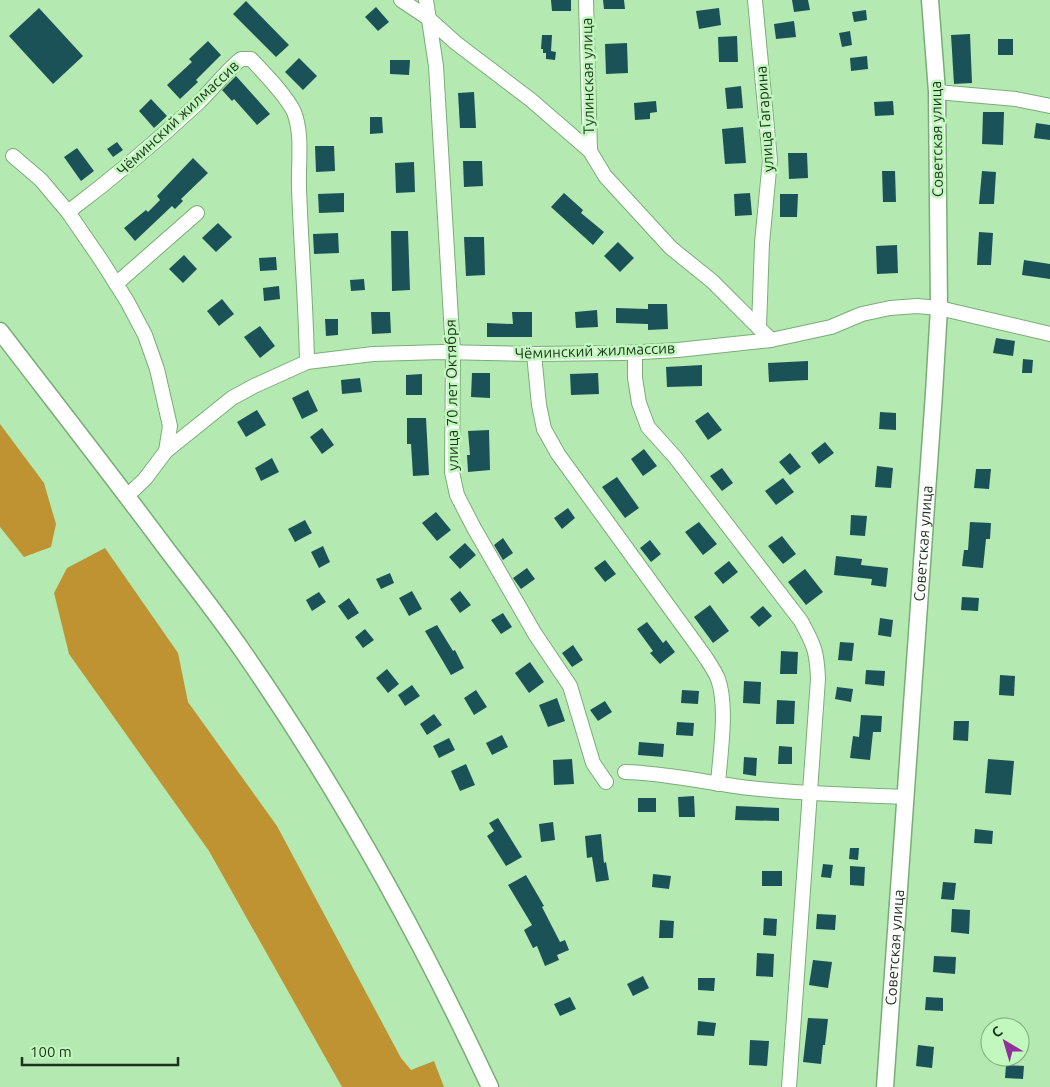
<svg xmlns="http://www.w3.org/2000/svg" width="1050" height="1087" font-family="Ubuntu,sans-serif">
	<style>
		.forest { fill: #bf9331 }
		.building { fill: #1b5257 }
		.lines { fill: none; stroke-linecap: round; stroke-linejoin: round }
		.minor-casing { stroke: #79ad77; stroke-width: 16 }
		.major-casing { stroke: #79ad77; stroke-width: 19 }
		.minor { stroke: #fff; stroke-width: 14 }
		.major { stroke: #fff; stroke-width: 16 }
		.labels { text-anchor: middle; stroke-width: 5; stroke-linejoin: round; paint-order: stroke }
		.street-label { font-size: 15px; fill: #1d321c; stroke: #c1f8be }
	</style>
	<rect width="100%" height="100%" fill="#b4eab2"/>
	<g class="forest">
		<polygon points="0,424 44,483 56,524 51,547 24,557 0,527"/>
		<polygon points="105,548 178,653 188,702 277,826 401,1058 411,1070 434,1061 444,1087 342,1087 209,851 69,654 54,593 67,568"/>
	</g>
	<g class="building">
		<polygon points="551,0 571,0 571,11 552,11"/>
		<polygon points="603,0 624,0 625,9 604,9"/>
		<polygon points="792,0 808,0 810,10 794,12"/>
		<polygon points="246,1 289,45 276,57 233,14"/>
		<polygon points="376,7 389,22 378,31 365,17"/>
		<polygon points="39,8 83,56 53,84 9,36"/>
		<polygon points="719,8 721,25 699,29 696,11"/>
		<polygon points="866,10 867,20 854,22 852,12"/>
		<polygon points="794,21 796,37 776,39 774,24"/>
		<polygon points="850,31 852,45 842,47 839,33"/>
		<polygon points="970,34 972,83 954,84 951,35"/>
		<polygon points="542,35 552,35 551,51 556,52 555,60 546,59 546,53 543,53 543,49 541,49"/>
		<polygon points="737,36 738,62 719,62 718,37"/>
		<rect x="998" y="39" width="15" height="16"/>
		<polygon points="208,41 221,55 196,80 198,82 180,99 167,85 192,62 189,59"/>
		<polygon points="627,43 628,73 606,74 605,44"/>
		<polygon points="867,56 868,69 851,71 850,58"/>
		<polygon points="299,58 317,76 303,90 285,72"/>
		<polygon points="390,60 410,60 409,75 390,74"/>
		<polygon points="236,76 270,114 257,125 234,99 232,101 222,90"/>
		<polygon points="741,86 743,108 727,109 725,88"/>
		<polygon points="474,92 476,128 460,128 458,93"/>
		<polygon points="151,99 167,116 154,128 139,111"/>
		<polygon points="656,101 657,112 650,113 650,119 635,120 634,103"/>
		<polygon points="893,101 894,115 875,116 874,102"/>
		<polygon points="983,112 1004,112 1003,145 982,144"/>
		<polygon points="370,117 382,117 383,133 370,134"/>
		<polygon points="1036,123 1050,125 1050,140 1034,138"/>
		<polygon points="743,127 746,163 725,164 722,129"/>
		<polygon points="117,142 123,150 113,157 107,149"/>
		<polygon points="315,146 334,146 335,171 316,172"/>
		<polygon points="77,148 94,171 81,181 64,157"/>
		<polygon points="788,153 807,153 808,178 789,179"/>
		<polygon points="193,158 208,173 181,199 183,201 175,209 172,206 135,241 124,228 146,210 148,212 160,200 157,196"/>
		<polygon points="463,161 482,161 483,186 464,187"/>
		<polygon points="414,162 415,192 396,193 395,163"/>
		<polygon points="882,171 895,171 896,202 883,202"/>
		<polygon points="982,171 996,172 994,204 979,204"/>
		<polygon points="344,193 344,212 319,213 318,194"/>
		<polygon points="564,193 583,210 581,213 604,232 593,245 551,207"/>
		<polygon points="750,193 752,215 735,216 734,194"/>
		<polygon points="780,194 798,194 797,217 780,217"/>
		<polygon points="218,223 232,237 216,252 202,238"/>
		<polygon points="391,231 408,231 410,290 392,291"/>
		<polygon points="979,232 993,233 991,265 977,265"/>
		<polygon points="338,233 339,253 314,254 313,234"/>
		<polygon points="464,237 484,237 485,275 466,276"/>
		<polygon points="618,242 634,258 620,272 604,256"/>
		<polygon points="897,245 898,273 877,274 876,246"/>
		<polygon points="184,255 197,269 183,283 169,269"/>
		<polygon points="276,257 277,270 260,271 259,258"/>
		<polygon points="1024,260 1050,264 1050,279 1022,275"/>
		<polygon points="364,279 365,290 351,291 350,280"/>
		<polygon points="279,286 280,299 264,301 263,288"/>
		<polygon points="222,299 234,314 219,326 207,311"/>
		<polygon points="648,304 667,304 668,329 648,330 648,324 616,323 616,308 648,309"/>
		<polygon points="597,310 598,327 576,328 575,312"/>
		<polygon points="371,312 390,312 391,333 372,334"/>
		<polygon points="512,312 532,312 532,337 487,337 487,323 513,324"/>
		<polygon points="325,319 338,319 338,335 326,336"/>
		<polygon points="260,326 275,346 260,358 244,337"/>
		<polygon points="996,338 1015,341 1013,356 993,353"/>
		<polygon points="1023,359 1033,360 1032,373 1022,373"/>
		<polygon points="808,361 808,380 769,382 768,363"/>
		<polygon points="702,365 702,386 667,387 666,367"/>
		<polygon points="472,373 490,373 490,398 471,397"/>
		<polygon points="598,373 599,394 571,395 570,374"/>
		<polygon points="422,374 422,395 406,395 406,375"/>
		<polygon points="360,378 362,392 342,394 341,380"/>
		<polygon points="308,390 318,411 302,419 292,398"/>
		<polygon points="257,410 266,425 246,437 237,422"/>
		<polygon points="708,412 722,430 708,440 695,421"/>
		<polygon points="880,412 896,413 896,430 879,429"/>
		<polygon points="407,418 426,418 429,475 413,476 411,444 407,444"/>
		<polygon points="322,428 334,445 322,454 310,437"/>
		<polygon points="489,430 490,470 468,472 467,455 470,455 468,431"/>
		<polygon points="825,442 834,453 819,464 811,453"/>
		<polygon points="644,449 657,466 643,476 631,459"/>
		<polygon points="790,453 801,467 790,475 779,462"/>
		<polygon points="272,458 279,472 261,481 255,468"/>
		<polygon points="877,466 893,468 891,488 875,487"/>
		<polygon points="722,468 733,483 722,491 710,476"/>
		<polygon points="976,469 991,469 989,489 974,488"/>
		<polygon points="617,477 639,508 625,518 602,487"/>
		<polygon points="783,478 794,492 776,505 765,491"/>
		<polygon points="568,508 575,518 562,529 554,518"/>
		<polygon points="436,512 451,530 437,541 422,523"/>
		<polygon points="851,515 867,516 865,536 850,535"/>
		<polygon points="305,520 312,533 295,542 288,529"/>
		<polygon points="699,522 717,544 703,555 685,532"/>
		<polygon points="970,522 991,523 990,539 986,539 983,568 962,566 964,550 968,550"/>
		<polygon points="782,536 796,554 783,564 768,546"/>
		<polygon points="503,538 513,553 503,560 494,545"/>
		<polygon points="650,540 661,554 651,562 640,548"/>
		<polygon points="465,543 476,555 460,569 449,557"/>
		<polygon points="323,546 330,562 319,568 311,552"/>
		<polygon points="836,556 862,559 861,565 888,568 886,587 871,585 872,579 834,575"/>
		<polygon points="605,560 616,574 605,582 594,568"/>
		<polygon points="729,561 738,572 723,584 714,573"/>
		<polygon points="527,568 535,579 521,589 513,578"/>
		<polygon points="805,569 823,592 806,605 788,582"/>
		<polygon points="390,573 394,583 381,589 376,579"/>
		<polygon points="412,591 422,609 409,616 399,598"/>
		<polygon points="460,591 471,605 460,613 450,599"/>
		<polygon points="319,592 326,602 312,611 306,600"/>
		<polygon points="962,597 979,598 978,611 961,610"/>
		<polygon points="349,598 359,613 348,620 338,606"/>
		<polygon points="710,605 729,631 713,643 694,617"/>
		<polygon points="763,606 772,616 759,627 750,617"/>
		<polygon points="503,613 512,627 501,634 491,620"/>
		<polygon points="880,618 893,620 891,637 878,635"/>
		<polygon points="647,622 663,643 666,640 675,652 660,664 650,653 653,651 637,629"/>
		<polygon points="437,625 453,651 455,650 464,668 451,675 425,631"/>
		<polygon points="365,629 374,640 363,648 355,637"/>
		<polygon points="840,642 854,643 852,661 838,660"/>
		<polygon points="573,645 583,660 572,667 562,653"/>
		<polygon points="781,651 798,652 797,674 780,674"/>
		<polygon points="530,662 544,682 529,693 515,673"/>
		<polygon points="387,669 399,684 388,693 376,678"/>
		<polygon points="866,670 885,671 884,686 865,684"/>
		<polygon points="1000,675 1015,676 1014,696 999,695"/>
		<polygon points="744,681 761,682 760,704 743,703"/>
		<polygon points="412,685 420,696 405,706 398,695"/>
		<polygon points="837,687 853,689 851,702 835,699"/>
		<polygon points="476,690 487,707 474,715 464,698"/>
		<polygon points="682,690 699,691 698,704 681,703"/>
		<polygon points="557,698 565,721 548,727 539,705"/>
		<polygon points="777,700 795,701 794,724 776,724"/>
		<polygon points="605,701 612,712 598,721 590,710"/>
		<polygon points="434,714 442,725 427,735 420,724"/>
		<polygon points="861,715 882,716 881,732 873,732 870,760 850,758 853,736 859,737"/>
		<polygon points="954,721 969,721 968,741 953,740"/>
		<polygon points="677,722 694,723 693,736 676,735"/>
		<polygon points="502,735 508,747 492,755 486,743"/>
		<polygon points="449,738 455,750 439,758 433,746"/>
		<polygon points="639,742 664,744 663,757 638,755"/>
		<polygon points="779,746 792,747 792,764 778,764"/>
		<polygon points="744,757 757,758 756,776 743,774"/>
		<polygon points="572,759 574,784 554,785 553,760"/>
		<polygon points="988,759 1014,761 1011,795 985,793"/>
		<polygon points="466,764 475,785 460,791 451,771"/>
		<polygon points="694,796 695,817 679,817 678,797"/>
		<rect x="638" y="798" width="18" height="14"/>
		<polygon points="736,806 779,808 779,821 735,820"/>
		<polygon points="498,818 522,857 506,866 487,836 494,831 489,823"/>
		<polygon points="553,822 555,840 541,842 539,824"/>
		<polygon points="975,829 993,831 992,844 974,843"/>
		<polygon points="601,834 604,863 606,862 609,880 596,882 592,857 587,858 585,836"/>
		<polygon points="850,848 859,848 858,860 849,859"/>
		<polygon points="823,864 833,865 831,878 821,877"/>
		<polygon points="850,866 865,867 864,886 850,885"/>
		<rect x="762" y="871" width="20" height="15"/>
		<polygon points="653,874 671,876 669,889 652,887"/>
		<polygon points="526,875 544,906 542,907 560,942 565,940 569,950 557,955 559,960 545,966 537,946 533,948 524,930 532,925 508,885"/>
		<polygon points="943,882 956,883 954,900 941,899"/>
		<polygon points="952,909 970,910 969,934 951,932"/>
		<polygon points="817,914 836,915 835,930 816,929"/>
		<polygon points="764,918 777,919 776,936 763,935"/>
		<polygon points="660,920 674,921 673,938 659,938"/>
		<polygon points="757,953 774,954 773,977 756,976"/>
		<polygon points="934,956 956,957 955,974 933,972"/>
		<polygon points="813,960 832,962 828,988 809,985"/>
		<polygon points="643,976 649,988 633,996 627,984"/>
		<polygon points="698,978 715,978 714,991 698,990"/>
		<polygon points="570,997 576,1009 560,1016 554,1004"/>
		<polygon points="926,997 943,998 943,1011 925,1010"/>
		<polygon points="808,1018 828,1019 825,1045 823,1045 821,1064 803,1062"/>
		<polygon points="698,1021 716,1023 714,1036 697,1035"/>
		<polygon points="750,1040 769,1041 767,1066 749,1065"/>
		<polygon points="918,1045 934,1047 932,1068 916,1066"/>
		<polygon points="1006,1065 1024,1066 1023,1079 1005,1078"/>
	</g>
	<g class="lines">
		<g class="minor-casing">
			<g id="minor">
				<polyline points="401,0 428,18 456,43 531,100 590,151 605,176 671,248 712,281 771,340"/>
				<polyline points="426,0 436,66 453,352 452,472 457,495 474,528 535,634 570,686 593,763 606,782"/>
				<polyline points="586,0 590,151"/>
				<polyline points="755,0 770,160 762,243 759,327"/>
				<polyline points="937,92 1016,99 1050,106"/>
				<polyline points="13,156 41,180 68,212 101,260 127,301 145,335 157,369 170,426 166,451"/>
				<path d="M68 212C113 178 156 142 198 103 213 89 225 72 241 59H251C264 73 286 95 294 112 303 135 298 164 299 188 301 246 306 304 307 362"/>
				<polyline points="116,284 197,213"/>
				<path d="M635 353V378L639 403 648 427 675 457 801 621C814 645 817 651 818 679L789 1087"/>
				<path d="M534 354 539 405 544 429 558 454 704 655C709 663 715 671 718 679 728 707 720 754 718 784"/>
				<polyline points="127,496 145,479 166,451 232,398 254,386 307,362 373,354 442,352 534,354 623,353 678,350 771,340 831,327 862,314 890,308 917,306 939,308 1050,334"/>
				<path d="M625 772C667 773 708 783 750 788 801 794 854 795 906 797"/>
			</g>
		</g>
		<g class="major-casing">
			<g id="major">
				<path d="M0 331C56 404 113 477 168 551 194 585 220 618 244 653 339 790 420 937 490 1087"/>
				<path id="s1" d="M885 1087 934 393 939 308 937 92 930 0"/>
			</g>
		</g>
		<use href="#minor" class="minor"/>
		<use href="#major" class="major"/>
	</g>
	<g class="labels">
		<g class="street-label">
			<text transform="translate(588 76) rotate(-91)" y="5">Тулинская улица</text>
			<text transform="translate(178 118) rotate(-43)" y="5">Чёминский жилмассив</text>
			<text transform="translate(765 119) rotate(-94)" y="5">улица Гагарина</text>
			<text transform="translate(937 139) rotate(-91)" y="5">Советская улица</text>
			<text transform="translate(595 351) rotate(-2)" y="5">Чёминский жилмассив</text>
			<text transform="translate(452 395) rotate(-91)" y="5">улица 70 лет Октября</text>
			<text dy="5" stroke="none"><textPath href="#s1" startOffset="545">Советская улица</textPath></text>
			<text dy="5" stroke="none"><textPath href="#s1" startOffset="140">Советская улица</textPath></text>
		</g>
	</g>
	<g transform="translate(1005 1042) rotate(322)"><circle r="24" fill="#c1f8be" stroke="#7fa97d"/>
	<path d="M0-4L9 19L0 12L-9 19Z" fill="#90319b"/>
	<text y="-8" font-size="14" font-weight="bold" text-anchor="middle" fill="#1d321c">С</text>
	</g>
	<path d="M22 1057v8h156v-8" fill="none" stroke="#1d321c" stroke-width="2.5"/>
	<text x="30" y="1057" font-size="15" fill="#1d321c" stroke="#c1f8be" stroke-width="4" paint-order="stroke">100 m</text>
</svg>
